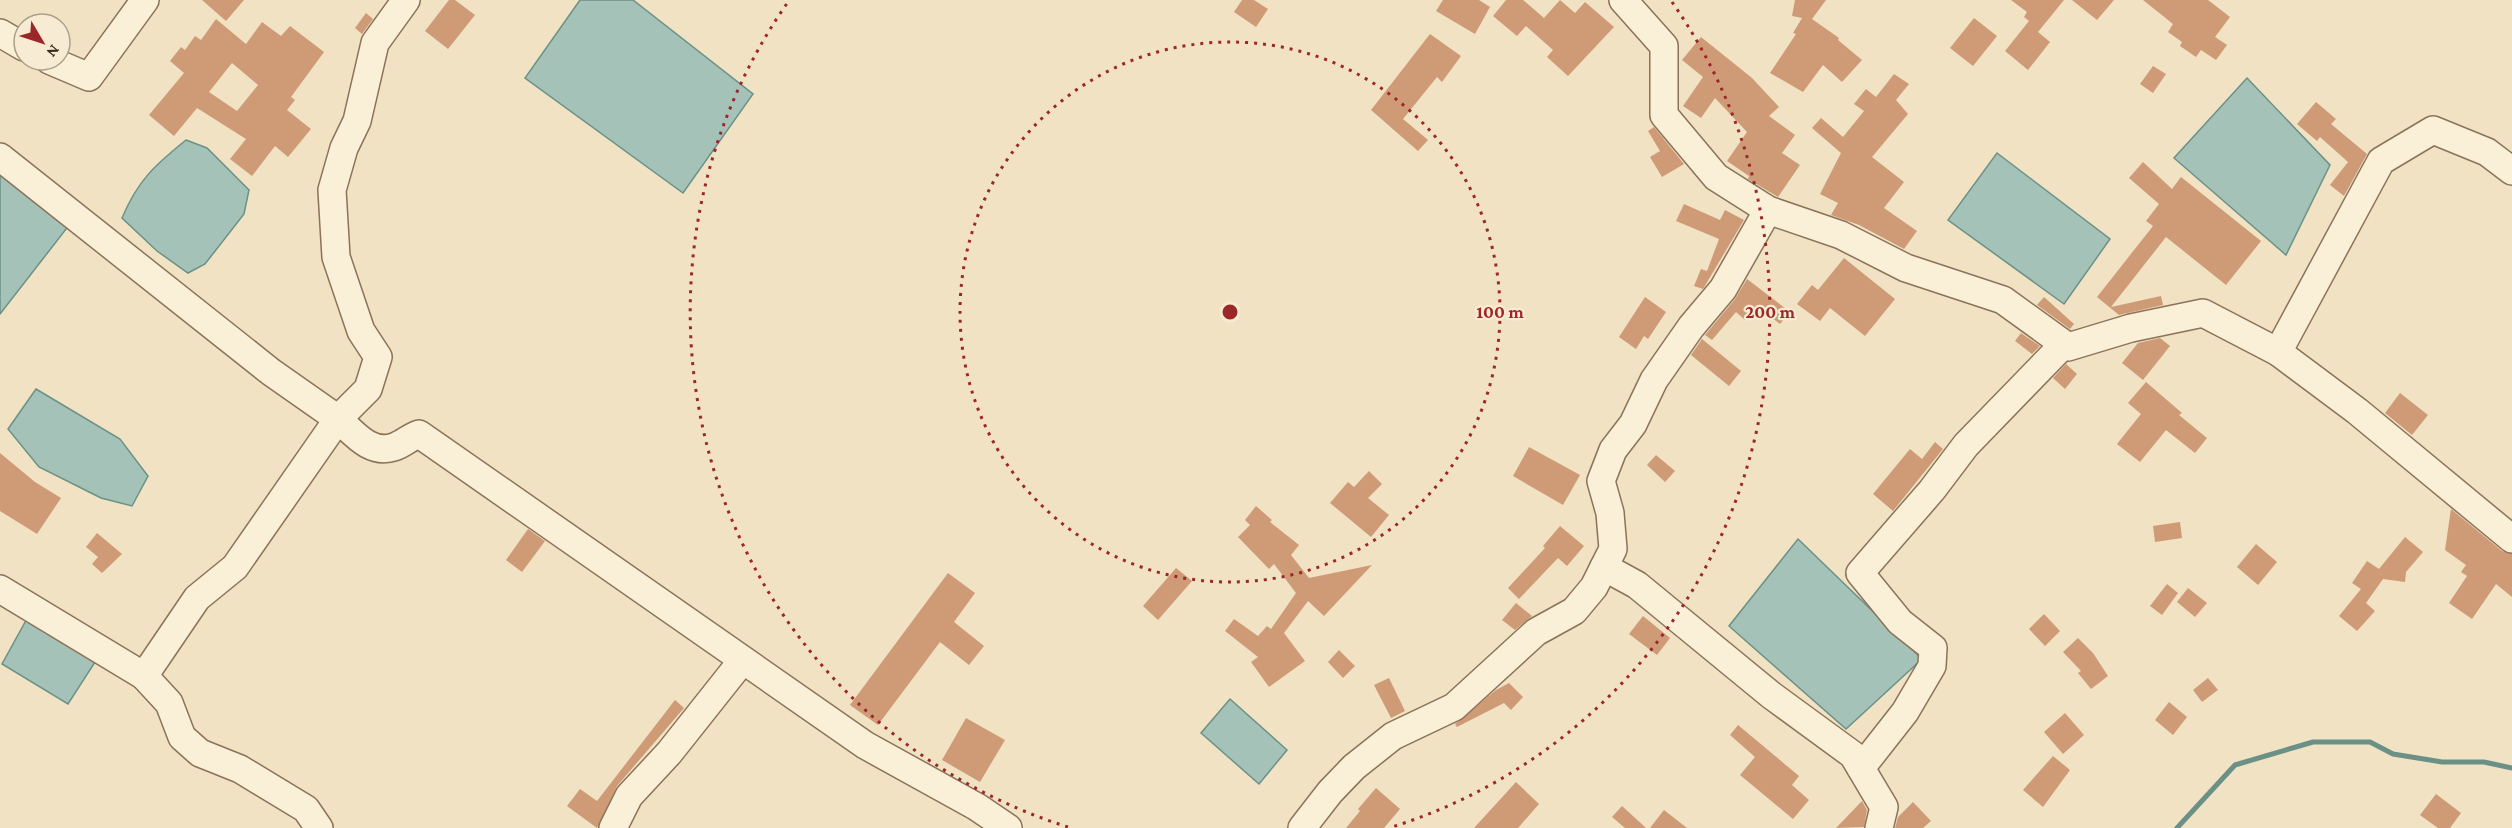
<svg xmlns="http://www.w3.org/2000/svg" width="2512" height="828" font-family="'Crimson Pro',serif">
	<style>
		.water { fill: #a5c2b9; stroke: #6b9187; stroke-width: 1.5 }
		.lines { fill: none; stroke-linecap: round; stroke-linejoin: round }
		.stream { stroke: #6b9187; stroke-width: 5 }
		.building { fill: #cf9b77; fill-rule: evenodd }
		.minor-casing { stroke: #8b7359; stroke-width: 30 }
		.minor { stroke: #faefd7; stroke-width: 27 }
		.ring { fill: none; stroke: #9c2729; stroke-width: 3; stroke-dasharray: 3 6 }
		.centre { fill: #9c2729; stroke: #f7ecd3; stroke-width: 3 }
		.ring-label { font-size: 18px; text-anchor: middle; font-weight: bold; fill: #9c2729; stroke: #f7ecd3; stroke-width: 4.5; stroke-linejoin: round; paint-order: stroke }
	</style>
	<rect width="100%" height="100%" fill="#f0e2c3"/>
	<g class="water">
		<polygon points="580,0 633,0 753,94 683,193 525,78"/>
		<polygon points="2247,78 2330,165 2286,255 2174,158"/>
		<path d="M186 140 207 148 249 190 244 214 205 264 188 273 157 251 122 218C138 180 155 165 186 140Z"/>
		<polygon points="1997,153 2110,239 2064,304 1948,220"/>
		<polygon points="0,170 70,224 0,314"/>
		<polygon points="36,389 120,439 148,476 132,506 101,498 39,467 8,429"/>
		<polygon points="1798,539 1922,659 1846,729 1729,626"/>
		<polygon points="29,615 97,659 68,704 2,664"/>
		<polygon points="1230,699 1287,750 1259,784 1201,733"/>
	</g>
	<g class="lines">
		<polyline class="stream" points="2177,828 2235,765 2313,742 2370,742 2393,754 2442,762 2484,762 2512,768"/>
	</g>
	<g class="building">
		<polygon points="202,0 244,0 226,21"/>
		<polygon points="449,0 455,0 475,15 448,49 425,31"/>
		<polygon points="1242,0 1254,0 1268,9 1256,27 1234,12"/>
		<polygon points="1443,0 1479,0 1490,7 1475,34 1436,11"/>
		<polygon points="1506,0 1523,0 1544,18 1560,0 1575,13 1585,2 1614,27 1568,76 1547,57 1553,50 1526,26 1517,36 1493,16"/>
		<polygon points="1795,0 1826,0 1812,19 1839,38 1838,40 1862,60 1842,82 1823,65 1803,92 1770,73 1796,34 1793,33 1802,18 1792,16"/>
		<polygon points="2011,0 2064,0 2038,32 2050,42 2028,70 2005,51 2029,21 2024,17 2027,12"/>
		<polygon points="2072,0 2114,0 2097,20"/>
		<polygon points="2143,0 2208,0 2230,17 2215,37 2227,45 2216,60 2201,50 2196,57 2180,46 2182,42 2168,32 2173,24"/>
		<polygon points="366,13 373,19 362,34 355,28"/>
		<polygon points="1974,18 1997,36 1973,66 1950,48"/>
		<path d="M216 19 246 44 262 22 281 36 290 26 324 52 291 97 295 100 287 110 311 129 288 157 275 146 252 176 230 159 246 139 197 108 174 136 149 115 184 73 170 61 181 47 185 50 195 36 201 40ZM232 63 258 85 237 111 209 92Z"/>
		<polygon points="1430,34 1461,56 1442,82 1437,77 1403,119 1428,140 1418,151 1371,110"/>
		<polygon points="1701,37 1752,78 1779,107 1769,116 1795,135 1782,153 1800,165 1778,197 1748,179 1749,176 1727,161 1747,132 1715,98 1701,118 1683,106 1703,77 1682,60"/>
		<polygon points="2153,66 2166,74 2153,93 2140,84"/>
		<polygon points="1894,74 1909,84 1896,100 1908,114 1872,157 1904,182 1884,208 1917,231 1904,249 1859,225 1831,215 1838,203 1820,194 1841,153 1812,128 1821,118 1843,137 1864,111 1854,104 1866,89 1876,97"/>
		<polygon points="2316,102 2336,119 2331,124 2367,154 2344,196 2330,185 2348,162 2320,137 2317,141 2297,124"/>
		<polygon points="1654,127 1684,164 1662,177 1650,157 1660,151 1648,131"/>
		<polygon points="2143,162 2172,189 2181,177 2261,241 2226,285 2166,237 2111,307 2161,296 2163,305 2119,315 2097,297 2153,226 2146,221 2159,204 2129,178"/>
		<polygon points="1684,204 1720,220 1725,210 1744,220 1703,289 1694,286 1701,269 1707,271 1719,239 1676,221"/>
		<polygon points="1844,258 1895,299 1865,336 1830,308 1820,321 1797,304 1812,285 1818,290"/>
		<polygon points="1747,279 1790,312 1780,324 1757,306 1745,320 1736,312 1712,340 1705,335 1735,299"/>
		<polygon points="1645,297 1666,312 1648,339 1644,336 1636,349 1619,337"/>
		<polygon points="2044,297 2074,324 2070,329 2037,305"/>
		<polygon points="2021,333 2040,346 2032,354 2015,341"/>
		<polygon points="2160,338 2170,346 2143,380 2122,363 2138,343"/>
		<polygon points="1702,339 1741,371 1729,386 1691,355"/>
		<polygon points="2066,364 2077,374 2065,389 2053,378"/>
		<polygon points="2146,382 2182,413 2179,415 2207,438 2195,453 2166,430 2140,462 2117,444 2141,414 2128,403"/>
		<polygon points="2400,393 2428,415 2412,435 2385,413"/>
		<polygon points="1935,442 1943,449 1893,511 1873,494 1910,449 1922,459"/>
		<polygon points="1529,447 1580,475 1563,505 1513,476"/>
		<polygon points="0,453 35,482 61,498 37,534 0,511"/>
		<polygon points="1656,455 1675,471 1665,482 1647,465"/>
		<polygon points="1369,471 1382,484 1368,498 1389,515 1371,537 1330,503 1348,482 1354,487"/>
		<polygon points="1256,506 1272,520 1270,522 1299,545 1291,555 1309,578 1372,565 1324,616 1308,601 1284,633 1305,661 1269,687 1251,662 1258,657 1225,631 1234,619 1258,636 1267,626 1271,629 1296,593 1274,564 1269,569 1238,537 1250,525 1245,520"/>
		<polygon points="2451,509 2502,551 2512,554 2512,597 2496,584 2472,619 2449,603 2467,576 2461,572 2466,565 2445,550"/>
		<polygon points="2180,522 2182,538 2155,542 2153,526"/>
		<polygon points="1560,526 1584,546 1567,566 1558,558 1519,599 1508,588 1545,548 1543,546"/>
		<polygon points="528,529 545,541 522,572 506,560"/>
		<polygon points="97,533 122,554 102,573 92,564 98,557 86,547"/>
		<polygon points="2405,537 2423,552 2406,572 2405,582 2383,579 2366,603 2375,611 2357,631 2339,616 2361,589 2352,583 2367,561 2379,569"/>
		<polygon points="2256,544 2277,562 2258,585 2237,567"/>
		<polygon points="1176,568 1192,581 1158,620 1143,606"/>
		<polygon points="948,573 975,593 954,622 984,646 969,665 940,642 878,725 850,705"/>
		<polygon points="2167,584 2178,593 2162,615 2150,606"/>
		<polygon points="2188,588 2207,603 2195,617 2177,602"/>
		<polygon points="1516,603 1532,616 1515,630 1502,620"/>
		<polygon points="2044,614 2060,631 2045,646 2029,629"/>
		<polygon points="1643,616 1670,638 1657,655 1629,634"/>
		<polygon points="2078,638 2093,653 2108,676 2091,689 2078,673 2081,671 2063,652"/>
		<polygon points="1339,650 1355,666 1343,678 1328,662"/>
		<polygon points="1389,678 1405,711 1391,718 1374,685"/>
		<polygon points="2208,678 2218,690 2202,702 2193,690"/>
		<polygon points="1509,683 1523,697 1511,710 1504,703 1457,727 1455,724 1496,690"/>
		<polygon points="675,700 684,708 617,786 597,828 567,806 580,789 597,801"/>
		<polygon points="2169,702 2187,717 2173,735 2155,720"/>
		<polygon points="2065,713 2084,735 2063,754 2044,732"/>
		<polygon points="966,718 1005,740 980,782 942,760"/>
		<polygon points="1738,725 1799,776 1792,785 1809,800 1793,819 1740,775 1755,757 1730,735"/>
		<polygon points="2053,756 2070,770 2043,807 2023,790"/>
		<polygon points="1516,782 1539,804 1518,828 1474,828"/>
		<polygon points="1376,788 1400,809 1384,828 1346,828 1360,811 1358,809"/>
		<polygon points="2436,794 2461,813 2450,828 2438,828 2420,815"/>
		<polygon points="1862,801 1867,810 1864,827 1836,828"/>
		<polygon points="1913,802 1931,821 1923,828 1895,828 1898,817"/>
		<polygon points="1622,806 1646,828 1625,828 1612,817"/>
		<polygon points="1664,810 1687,828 1650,828"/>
	</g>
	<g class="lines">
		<g class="minor-casing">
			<g id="minor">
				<polyline points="1623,0 1664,46 1664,115 1716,177 1768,210 1841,235 1906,268 2003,300 2068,347 2131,328 2203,313 2278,352 2357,411 2512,539"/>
				<polyline points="0,33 24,47"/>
				<polyline points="49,60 89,77 145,0"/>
				<polyline points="0,157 271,372 338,419 368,389 378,357 361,331 336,257 332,190 344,148 357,121 375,43 406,0"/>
				<polyline points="2278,352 2381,161 2433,130 2487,152 2512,171"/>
				<polyline points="1604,567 1637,585 1771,695 1853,755 1884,807 1879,828"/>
				<polyline points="0,589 144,676"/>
				<polyline points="1861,768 1905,712 1932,666 1933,648 1900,622 1860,573 1932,490 1966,445 2064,344"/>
				<path d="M319 828 306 809 240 769 200 753 182 737 169 703 144 676 197 598 235 567 338 419C354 433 370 455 394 447 403 444 410 437 419 434L865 745 977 807 1008 828"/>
				<polyline points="613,828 629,796 669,753 742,661"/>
				<polyline points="1302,828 1330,792 1354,767 1393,736 1454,707 1536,632 1574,611 1594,587 1613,549 1610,513 1601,481 1613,450 1633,424 1654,380 1691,327 1723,289 1768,210"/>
			</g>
		</g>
		<use href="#minor" class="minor"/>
	</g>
	<g class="ring">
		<circle cx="1230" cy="312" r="270"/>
		<path d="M1068 827A540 540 0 0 1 788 2M1672 2A540 540 0 0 1 1392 827"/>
	</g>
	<circle cx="1230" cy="312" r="9" class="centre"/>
	<g class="ring-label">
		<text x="1500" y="318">100 m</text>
		<text x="1770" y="318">200 m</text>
	</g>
	<g transform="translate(42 42) rotate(129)"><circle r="28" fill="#f7ecd3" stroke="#ab9f8b" stroke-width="1.5"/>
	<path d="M0-4.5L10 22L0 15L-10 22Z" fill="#9c2729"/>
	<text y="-9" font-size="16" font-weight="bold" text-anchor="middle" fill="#3a2b1e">N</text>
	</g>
</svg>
